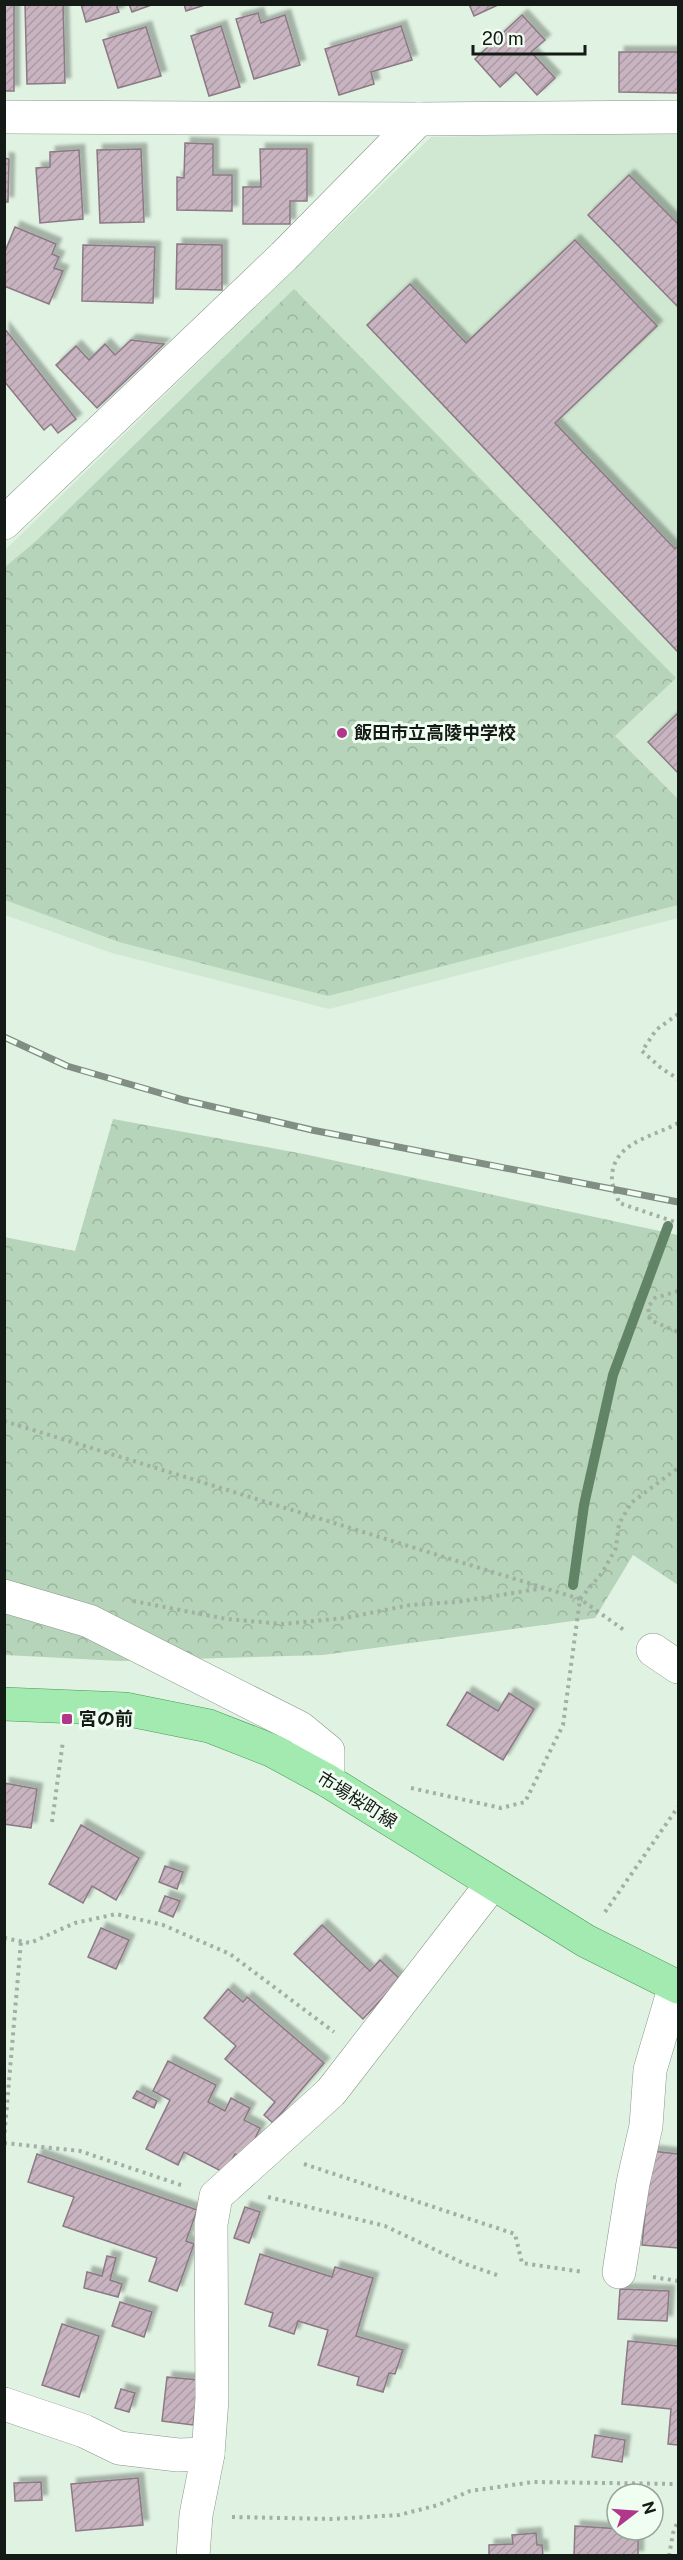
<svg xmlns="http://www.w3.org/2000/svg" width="683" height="2560" font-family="'Public Sans','Noto Sans JP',sans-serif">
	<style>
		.built { fill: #d0e8d2 }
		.forest { fill: url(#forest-crowns) }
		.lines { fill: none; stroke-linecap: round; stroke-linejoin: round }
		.stream { stroke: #628466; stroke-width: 10 }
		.building { fill: url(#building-hatch); stroke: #8c7984; stroke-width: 1.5; filter: url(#shadow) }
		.minor-casing { stroke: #879788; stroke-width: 34 }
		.major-casing { stroke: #499858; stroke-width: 34 }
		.path { stroke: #a2b0a4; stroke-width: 4; stroke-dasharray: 3 4.5; stroke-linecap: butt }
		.minor { stroke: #fff; stroke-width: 33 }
		.major { stroke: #a3eab0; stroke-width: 33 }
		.rail-casing { stroke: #818e83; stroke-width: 7 }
		.rail { stroke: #f0fef1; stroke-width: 4.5; stroke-dasharray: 14; stroke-linecap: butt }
		.poi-dot { fill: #b0378b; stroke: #f0fef1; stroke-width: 2 }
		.labels { text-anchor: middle; stroke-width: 6; stroke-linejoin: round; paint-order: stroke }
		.poi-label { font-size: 18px; font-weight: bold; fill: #141a15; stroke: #f0fef1; text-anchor: start }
		.street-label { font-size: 18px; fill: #141a15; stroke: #f0fef1 }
	</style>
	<defs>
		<pattern id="forest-crowns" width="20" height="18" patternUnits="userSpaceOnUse" patternTransform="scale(1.5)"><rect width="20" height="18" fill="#b6d4b9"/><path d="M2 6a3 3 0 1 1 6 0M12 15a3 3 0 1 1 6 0" fill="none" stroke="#9cb59e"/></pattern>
		<pattern id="building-hatch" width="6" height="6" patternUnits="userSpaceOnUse" patternTransform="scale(1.5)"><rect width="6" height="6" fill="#c8b4c0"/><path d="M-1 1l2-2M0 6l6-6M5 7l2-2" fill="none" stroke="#ab9aa4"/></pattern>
		<filter id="shadow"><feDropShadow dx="5.5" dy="-5.5" stdDeviation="1.5" flood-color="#0004"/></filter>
	</defs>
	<rect width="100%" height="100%" fill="#e0f2e2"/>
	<polygon class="built" points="678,132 678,918 329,1009 112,953 5,915 5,550 431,137"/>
	<g class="forest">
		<polygon points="294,289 676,678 615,736 678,799 678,905 328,996 119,942 5,900 5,567 36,541"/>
		<polygon points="113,1119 304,1154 678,1235 678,1585 633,1555 595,1618 323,1655 120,1661 5,1655 4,1237 75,1251"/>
	</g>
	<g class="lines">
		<polyline class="stream" points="573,1585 584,1505 613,1375 668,1226"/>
	</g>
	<g class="building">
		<rect x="4" y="4" width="10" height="87"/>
		<polygon points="25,4 63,4 65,83 27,84"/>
		<polygon points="81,4 116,4 119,12 86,22"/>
		<polygon points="129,4 154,4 132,12"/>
		<polygon points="184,4 208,4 186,11"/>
		<polygon points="469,4 500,4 474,16"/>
		<polygon points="258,13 261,23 285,15 300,65 254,79 236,19"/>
		<polygon points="522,15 545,40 531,52 555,78 537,95 516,72 500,87 475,59"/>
		<polygon points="221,26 240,87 209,96 191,36"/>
		<polygon points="401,26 412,60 371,72 374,84 339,95 325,49"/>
		<polygon points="146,27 161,76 118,88 103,40"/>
		<polygon points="619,52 678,52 678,93 619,92"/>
		<polygon points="185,143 213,144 213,175 232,175 232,211 177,210 177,177 184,178"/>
		<polygon points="141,149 144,222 100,223 97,150"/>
		<polygon points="260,149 307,149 307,201 290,201 290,224 243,224 243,187 261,187"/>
		<polygon points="79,150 83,219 40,223 36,168 50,167 50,152"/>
		<polygon points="4,158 9,159 8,202 4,202"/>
		<polygon points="629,175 678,224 678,307 588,215"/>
		<polygon points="15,227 56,244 52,254 59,257 54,268 63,271 49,304 4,286 4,254"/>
		<polygon points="575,240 657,326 555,423 675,549 678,546 678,652 367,325 410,284 466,343"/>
		<polygon points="177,244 222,245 222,290 176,289"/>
		<polygon points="83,245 155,247 153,303 82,301"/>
		<polygon points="4,328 76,419 58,433 51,424 44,430 4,381"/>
		<polygon points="131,340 164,344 97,408 56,365 76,346 89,360 105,344 115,355"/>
		<polygon points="678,713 678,773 648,742"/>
		<polygon points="467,1692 498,1711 509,1693 534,1709 503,1760 447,1725"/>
		<polygon points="4,1783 37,1789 31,1828 4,1824"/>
		<polygon points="81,1825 139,1858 116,1900 92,1886 83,1903 49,1884"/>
		<polygon points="165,1866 183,1872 177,1889 159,1882"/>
		<polygon points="165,1896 180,1901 173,1917 159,1911"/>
		<polygon points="322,1925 370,1971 380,1960 400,1979 363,2019 294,1954"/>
		<polygon points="101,1928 129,1940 116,1969 88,1957"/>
		<polygon points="228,1989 243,2002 247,1997 324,2063 273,2123 264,2115 275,2102 225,2059 236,2046 204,2018"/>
		<polygon points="168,2061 216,2085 208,2102 225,2111 231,2098 250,2108 244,2120 260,2128 245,2159 235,2154 225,2173 184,2152 178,2165 146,2149 170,2100 153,2091"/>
		<polygon points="137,2091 157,2101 154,2108 133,2098"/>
		<polygon points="651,2151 678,2154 678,2248 642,2245"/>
		<polygon points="37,2154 197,2210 186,2241 194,2244 177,2291 149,2281 157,2258 63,2226 74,2197 28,2182"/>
		<polygon points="245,2207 260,2212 249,2243 234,2238"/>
		<polygon points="260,2254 332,2277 335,2267 373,2278 356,2336 403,2350 395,2374 389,2373 383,2392 357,2385 359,2377 318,2365 328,2330 298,2321 294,2334 269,2326 273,2313 245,2304"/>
		<polygon points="107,2256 116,2258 110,2280 122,2284 118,2297 84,2288 87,2272 102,2276"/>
		<polygon points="620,2289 669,2291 667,2321 618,2319"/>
		<polygon points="120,2302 152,2312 144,2337 112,2326"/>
		<polygon points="62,2324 99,2336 79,2397 42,2385"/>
		<polygon points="628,2341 678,2346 678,2445 668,2444 671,2409 622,2404"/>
		<polygon points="167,2377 199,2380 193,2425 162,2421"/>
		<polygon points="121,2389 135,2393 129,2412 115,2408"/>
		<polygon points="595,2435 625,2440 622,2462 592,2457"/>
		<polygon points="138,2478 143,2525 76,2531 71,2484"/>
		<polygon points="41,2482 42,2500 15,2501 14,2483"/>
		<polygon points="575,2526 638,2530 638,2556 574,2556"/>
		<polygon points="536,2533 537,2545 542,2545 543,2556 489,2556 489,2545 513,2544 512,2535"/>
	</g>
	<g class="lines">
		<g class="minor-casing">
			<g id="minor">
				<polyline points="4,117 419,119 678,117"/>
				<polyline points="4,523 284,256 419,119"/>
				<polyline points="4,1596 89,1621 300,1728 328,1751 328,1781"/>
				<polyline points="653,1650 678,1667"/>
				<polyline points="619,2272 633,2183 646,2126 650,2070 675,1986"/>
				<polyline points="4,2404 84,2431 119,2448 178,2455 208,2454"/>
				<polyline points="193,2556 196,2515 208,2454 212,2399 211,2224 216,2196 331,2092 492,1884"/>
			</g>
		</g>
		<g class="major-casing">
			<polyline id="major" points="4,1704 125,1709 209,1726 273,1751 328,1781 586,1941 678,1987"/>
		</g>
		<g class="path">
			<polyline points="678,1014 656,1030 642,1051 661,1068 678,1079"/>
			<path d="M678 1123C654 1137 610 1142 612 1181 613 1188 617 1196 619 1203L678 1223"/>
			<polyline points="678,1291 655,1298 648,1307 650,1320 678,1332"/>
			<polyline points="4,1421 580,1599 624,1630"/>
			<polyline points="133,1601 227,1619 283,1624 345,1618 410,1605 457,1602 544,1588"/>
			<polyline points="411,1788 501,1808 525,1802 563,1725 580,1599 602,1573 616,1548 619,1524 631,1503 678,1468"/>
			<polyline points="52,1822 63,1741"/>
			<polyline points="605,1912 678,1807"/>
			<polyline points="4,1938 30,1943 75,1923 116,1914 163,1925 230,1954 334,2032"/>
			<polyline points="4,2140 21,1941"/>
			<polyline points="4,2143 80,2151 184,2186"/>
			<polyline points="304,2164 515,2234 522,2263 583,2272"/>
			<polyline points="268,2197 385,2226 463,2263 497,2275"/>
			<polyline points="653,2277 678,2281"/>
			<polyline points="232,2517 333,2519 399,2515 438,2505 470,2491 533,2482 678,2484"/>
			<polyline points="669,2556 673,2533 678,2521"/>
		</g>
		<use href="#minor" class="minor"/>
		<use href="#major" class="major"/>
		<g class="rail-casing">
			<polyline id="rail" points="4,1037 67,1066 184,1100 312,1130 678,1202"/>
		</g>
		<use href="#rail" class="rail"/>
	</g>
	<g class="poi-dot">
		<circle cx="342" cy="733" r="6"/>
		<rect x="61" y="1713" width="12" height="12" rx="3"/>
	</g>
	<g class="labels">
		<g class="poi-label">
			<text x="354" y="739">飯田市立高陵中学校</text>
			<text x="79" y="1725">宮の前</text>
		</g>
		<g class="street-label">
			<text transform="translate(357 1800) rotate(32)" y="6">市場桜町線</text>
		</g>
	</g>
	<rect width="683" height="2560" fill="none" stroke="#141a15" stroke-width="12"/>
	<g transform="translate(635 2512) rotate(73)"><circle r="28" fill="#f0fef1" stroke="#98a399" stroke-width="1.5"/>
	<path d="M0-4.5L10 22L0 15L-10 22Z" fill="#b0378b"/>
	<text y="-9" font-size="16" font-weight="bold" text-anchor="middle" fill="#141a15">N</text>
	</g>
	<path d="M473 45v9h112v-9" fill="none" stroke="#141a15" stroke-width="3"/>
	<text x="482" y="45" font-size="18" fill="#141a15" stroke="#f0fef1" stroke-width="4.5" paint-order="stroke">20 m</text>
</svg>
